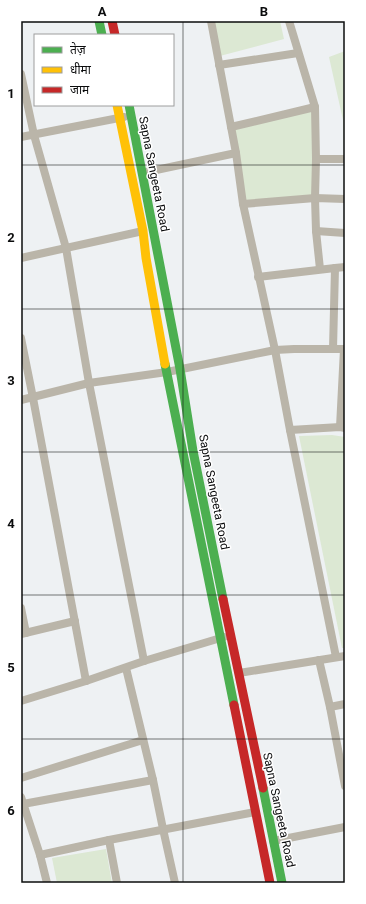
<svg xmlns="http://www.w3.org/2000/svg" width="366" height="904" font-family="Roboto,'Noto Sans Devanagari',sans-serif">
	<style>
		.green { fill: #dce8d3 }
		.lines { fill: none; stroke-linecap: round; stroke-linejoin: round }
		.street { stroke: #bab5a9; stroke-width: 8 }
		.fast { stroke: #4caf50; stroke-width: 9 }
		.slow { stroke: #ffc107; stroke-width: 9 }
		.jam { stroke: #c62828; stroke-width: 9 }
		.grid { fill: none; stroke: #0b0c0d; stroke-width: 1; stroke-opacity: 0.55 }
		.labels { text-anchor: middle; stroke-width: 3; stroke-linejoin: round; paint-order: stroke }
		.street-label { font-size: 12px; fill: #0b0c0d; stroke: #fff }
		.neatline { fill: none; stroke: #0b0c0d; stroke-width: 1.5 }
		.grid-label { font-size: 13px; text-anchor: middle; font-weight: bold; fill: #0b0c0d }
	</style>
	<rect width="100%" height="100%" fill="#eef1f3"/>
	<g class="green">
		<polygon points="210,21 280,21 284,39 216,57"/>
		<polygon points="345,51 345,159 344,159 343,120 329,57"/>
		<polygon points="315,107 315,198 243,204 231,127"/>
		<polygon points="332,435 345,437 345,648 342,648 299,436"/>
		<polygon points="106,849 112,883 57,883 52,858"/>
	</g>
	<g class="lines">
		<g class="street">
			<polyline points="211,21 236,153 243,204 275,350 290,430 336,657"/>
			<polyline points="289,21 315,107 316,159 315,198 316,231 320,269"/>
			<polyline points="219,65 298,53"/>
			<polyline points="21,74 34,135 66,248 89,383 144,661"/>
			<polyline points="231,127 315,107"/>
			<polyline points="21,137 124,117"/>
			<polyline points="316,159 345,159"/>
			<polyline points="142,173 236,153"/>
			<polyline points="243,204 315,198 345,199"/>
			<polyline points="316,231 345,233"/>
			<polyline points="21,258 143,231"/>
			<polyline points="258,277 335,268 345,267"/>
			<polyline points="21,338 33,398 86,681"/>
			<polyline points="333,349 335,268"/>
			<polyline points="21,400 89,383 167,372 275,350 294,349 345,349"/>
			<polyline points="340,427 344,349"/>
			<polyline points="290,430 340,427 345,428"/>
			<polyline points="21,608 26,633"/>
			<polyline points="21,634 75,621"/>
			<polyline points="319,660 330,707 345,786"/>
			<polyline points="126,668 153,780 163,829 175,883"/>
			<polyline points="239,673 345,656"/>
			<polyline points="21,701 86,681 144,661 224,637"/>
			<polyline points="330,707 345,704"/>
			<polyline points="21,778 143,740"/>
			<polyline points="21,797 40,855 47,883"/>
			<polyline points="23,804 153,780"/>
			<polyline points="109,840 117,883"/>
			<polyline points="273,841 345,827"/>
			<polyline points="40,855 109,840 255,812"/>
		</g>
		<g class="fast">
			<polyline points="99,21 102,35"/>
			<polyline points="129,105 180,369 193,451 223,599"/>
			<polyline points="165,364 234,705"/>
			<polyline points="263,788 282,883"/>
		</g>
		<polyline class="slow" points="117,105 143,231 146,258 165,364"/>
		<g class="jam">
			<polyline points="112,21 115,35"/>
			<polyline points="223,599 263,788"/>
			<polyline points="234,705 270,883"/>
		</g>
	</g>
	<path class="grid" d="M183 21V883M21 165H345M21 309H345M21 452H345M21 595H345M21 739H345"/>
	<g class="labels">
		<g class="street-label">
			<text transform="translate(154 174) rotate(79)" y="4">Sapna Sangeeta Road</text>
			<text transform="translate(214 492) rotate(79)" y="4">Sapna Sangeeta Road</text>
			<text transform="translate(279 810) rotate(78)" y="4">Sapna Sangeeta Road</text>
		</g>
	</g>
	<rect width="366" height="904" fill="none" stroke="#ffffff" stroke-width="44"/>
	<rect x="34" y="34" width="140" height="72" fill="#ffffff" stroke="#9d9e9e"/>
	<rect x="42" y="47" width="20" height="6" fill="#4caf50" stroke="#9d9e9e"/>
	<text x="70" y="54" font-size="12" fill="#0b0c0d">तेज़</text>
	<rect x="42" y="67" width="20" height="6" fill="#ffc107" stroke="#9d9e9e"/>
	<text x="70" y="74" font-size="12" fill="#0b0c0d">धीमा</text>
	<rect x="42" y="87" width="20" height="6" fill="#c62828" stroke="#9d9e9e"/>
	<text x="70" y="94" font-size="12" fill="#0b0c0d">जाम</text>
	<rect x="22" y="22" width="322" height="860" class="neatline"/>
	<g class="grid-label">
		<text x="102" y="16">A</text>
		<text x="264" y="16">B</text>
		<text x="11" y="98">1</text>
		<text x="11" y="242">2</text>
		<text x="11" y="385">3</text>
		<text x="11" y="528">4</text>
		<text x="11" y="672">5</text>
		<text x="11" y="815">6</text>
	</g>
</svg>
